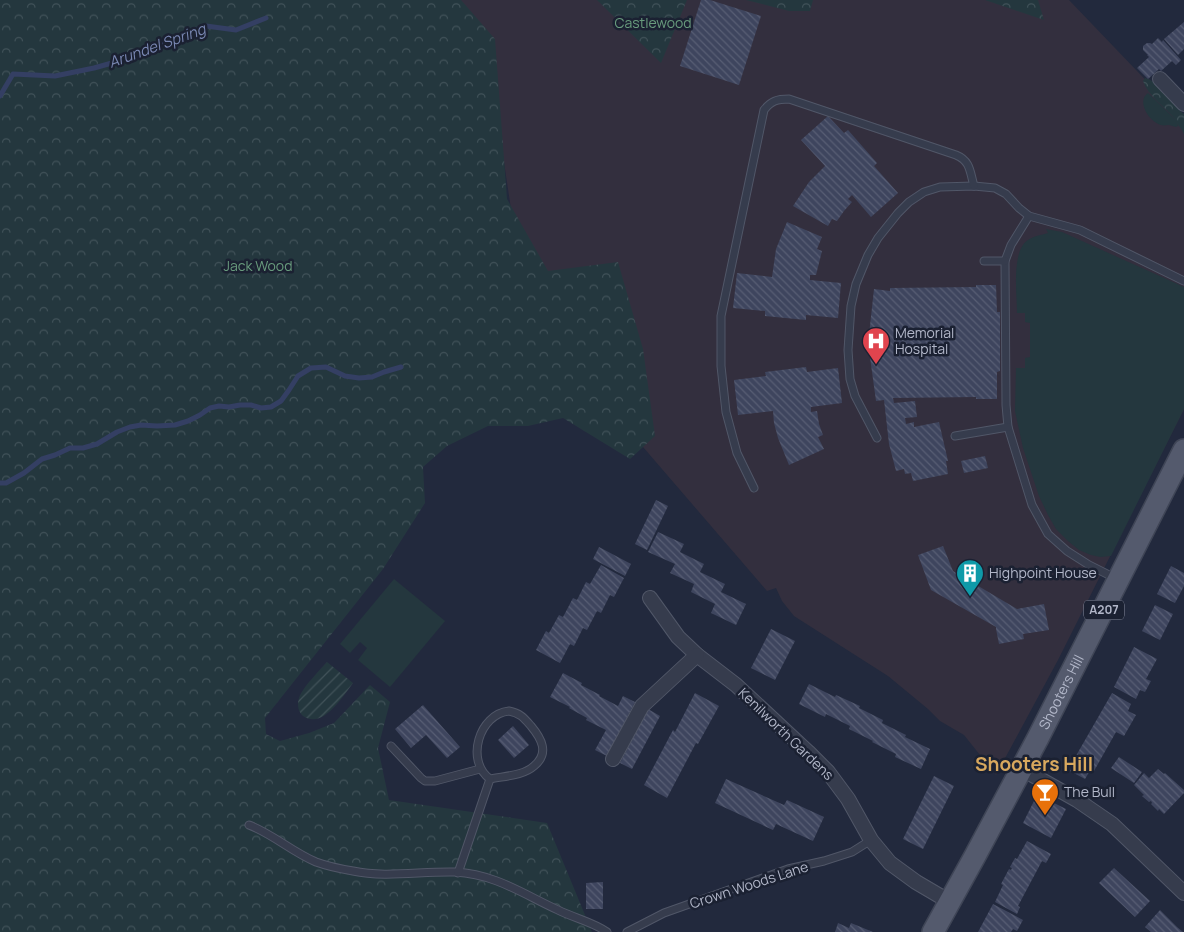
<svg xmlns="http://www.w3.org/2000/svg" width="1184" height="932" font-family="Manrope,sans-serif">
	<style>
		.medical { fill: #332f3e }
		.grass { fill: #24373e }
		.forest { fill: url(#forest-crowns) }
		.garden { fill: url(#garden-furrows) }
		.lines { fill: none; stroke-linecap: round; stroke-linejoin: round }
		.stream { stroke: #343f63; stroke-width: 5 }
		.building { fill: url(#building-back-hatch) }
		.service-casing { stroke: #515768; stroke-width: 9 }
		.minor-casing { stroke: #515768; stroke-width: 16 }
		.primary-casing { stroke: #3f4556; stroke-width: 24 }
		.service { stroke: #363c4d; stroke-width: 7 }
		.minor { stroke: #363c4d; stroke-width: 14 }
		.primary { stroke: #545a6d; stroke-width: 21 }
		.labels { text-anchor: middle; stroke-width: 5; stroke-linejoin: round; paint-order: stroke }
		.shield { fill: #1b2132; stroke: #858a9c; stroke-width: 1 }
		.shield-label { font-size: 12px; font-weight: bold; fill: #b2b7c9 }
		.park-label { font-size: 14px; fill: #689b7d; stroke: #1b2132 }
		.poi-label { font-size: 14px; fill: #b2b7c9; stroke: #1b2132; text-anchor: start }
		.street-label { font-size: 14px; fill: #b2b7c9; stroke: #1b2132 }
		.water-label { font-size: 15px; font-style: italic; fill: #7987b2; stroke: #1b2132 }
		.district-label { font-size: 19px; font-weight: bold; fill: #d8a85e; stroke: #1b2132 }
	</style>
	<defs>
		<pattern id="forest-crowns" width="20" height="18" patternUnits="userSpaceOnUse" patternTransform="scale(1.25)"><rect width="20" height="18" fill="#24373e"/><path d="M2 6a3 3 0 1 1 6 0M12 15a3 3 0 1 1 6 0" fill="none" stroke="#415259"/></pattern>
		<pattern id="garden-furrows" width="10" height="10" patternUnits="userSpaceOnUse" patternTransform="scale(1.25)"><rect width="10" height="10" fill="#24373e"/><path d="M-1 1l2-2M0 10L10 0M9 11l2-2" fill="none" stroke="#415259"/></pattern>
		<pattern id="building-back-hatch" width="6" height="6" patternUnits="userSpaceOnUse" patternTransform="scale(1.25)"><rect width="6" height="6" fill="#3e455e"/><path d="M-1 5l2 2M0 0l6 6M5-1l2 2" fill="none" stroke="#585e74"/></pattern>
	</defs>
	<rect width="100%" height="100%" fill="#22293d"/>
	<polygon class="medical" points="454,0 1069,0 1184,120 1184,409 1058,660 996,775 964,735 940,721 928,709 888,676 794,616 782,601 776,588 767,591 643,447 528,322 494,96"/>
	<g class="grass">
		<path d="M1148 93 1176 120 1178 126 1176 127 1169 125C1166 125 1164 126 1161 125 1149 122 1136 101 1148 93Z"/>
		<path d="M1046 229 1062 232 1184 287V409L1111 556 1100 557 1091 555 1079 550 1068 541 1056 529 1048 515 1039 496 1023 448 1015 411 1016 368H1025V358L1030 357V323L1025 322V313H1017C1017 294 1011 251 1028 240 1034 236 1041 235 1048 233Z"/>
		<polygon points="394,579 445,621 390,687 358,660 367,648 360,642 350,653 340,644"/>
	</g>
	<g class="forest">
		<polygon points="0,0 461,0 495,39 507,199 548,271 618,262 643,349 655,436 630,459 563,418 528,426 488,426 447,446 423,467 425,503 383,569 265,718 266,734 280,741 309,733 334,723 370,685 390,702 378,748 389,800 547,823 592,932 0,932"/>
		<polygon points="597,0 687,0 661,63"/>
		<polygon points="746,0 813,0 810,11 789,11"/>
		<polygon points="985,0 1038,0 1044,20"/>
		<path d="M1145 78C1154 80 1163 90 1169 96 1173 101 1175 106 1180 108V111L1184 114V135C1183 130 1181 129 1178 125 1176 123 1176 120 1174 118 1163 105 1149 97 1143 81Z"/>
	</g>
	<path class="garden" d="M327 662 353 683C343 696 323 730 303 716 298 712 297 704 299 698 302 688 319 671 327 662Z"/>
	<g class="lines">
		<g class="stream">
			<polyline points="0,96 13,74 55,76 94,68 144,54 173,38 206,26 236,30 266,18"/>
			<polyline points="0,483 6,483 24,473 42,459 55,455 70,448 83,448 97,444 117,432 130,427 141,425 157,426 175,425 188,421 200,415 210,408 219,406 229,407 240,405 251,405 261,408 271,407 281,401 289,390 298,376 311,368 326,367 345,376 359,378 372,377 384,372 401,367"/>
		</g>
	</g>
	<g class="building">
		<polygon points="701,0 710,0 761,16 739,85 680,66"/>
		<polygon points="1184,22 1184,49 1178,55 1164,39"/>
		<polygon points="1158,38 1162,42 1163,40 1181,60 1176,65 1172,61 1161,71 1159,69 1148,79 1137,68 1149,57 1147,55 1148,55 1143,50 1143,46 1147,43 1150,43 1152,44"/>
		<polygon points="828,116 844,133 848,130 877,163 874,166 898,193 871,217 852,195 848,199 852,202 844,211 837,221 832,219 828,226 793,206 809,182 825,166 801,140"/>
		<polygon points="787,222 822,237 817,249 822,251 816,275 810,275 810,280 841,283 838,318 806,315 806,320 765,316 765,311 733,308 737,273 772,277 776,249"/>
		<polygon points="976,285 996,285 997,312 1000,312 1000,371 997,372 997,399 976,399 976,397 893,398 894,403 915,401 917,417 905,418 906,424 914,422 914,427 939,422 948,461 946,461 948,474 913,481 911,473 905,474 904,469 896,471 889,444 884,400 876,401 869,350 869,335 874,289 890,291 890,288 976,287"/>
		<polygon points="806,367 807,372 838,368 842,403 811,407 811,412 817,411 819,424 823,435 818,437 824,449 789,465 778,438 774,423 773,411 738,415 734,380 766,376 765,372"/>
		<polygon points="985,456 988,468 964,473 961,461"/>
		<polygon points="656,500 668,506 647,550 635,544"/>
		<polygon points="658,532 684,544 680,552 704,564 700,572 725,584 721,592 746,604 736,625 711,613 715,604 691,592 694,584 670,573 675,564 648,552"/>
		<polygon points="943,546 953,571 1017,609 1044,604 1049,630 1023,634 1024,639 999,644 996,629 996,627 931,590 918,555"/>
		<polygon points="599,547 631,564 625,576 593,559"/>
		<polygon points="601,565 624,578 614,597 610,595 601,613 597,611 587,630 583,628 574,646 570,644 560,663 536,650 546,631 549,633 559,615 563,617 573,598 577,600 586,582 590,584"/>
		<polygon points="1171,566 1184,573 1184,586 1175,603 1157,594"/>
		<polygon points="1155,605 1173,614 1160,640 1142,631"/>
		<polygon points="771,629 795,641 775,680 751,668"/>
		<polygon points="1134,647 1157,659 1146,679 1151,681 1145,692 1140,690 1136,699 1114,687"/>
		<polygon points="563,673 582,683 581,685 600,695 599,696 618,706 623,696 635,702 607,756 595,750 606,730 586,720 587,718 569,708 570,707 550,697"/>
		<polygon points="809,684 835,697 836,695 860,706 859,708 883,720 882,723 906,735 905,737 930,749 921,769 895,757 896,754 872,742 873,741 849,729 850,726 826,714 825,717 799,704"/>
		<polygon points="695,693 719,706 698,744 696,743 667,798 644,785 673,730 675,732"/>
		<polygon points="1112,693 1131,704 1128,711 1136,715 1124,736 1116,732 1094,771 1091,769 1085,779 1070,771 1075,762 1073,761"/>
		<polygon points="423,705 460,747 447,758 426,735 411,748 395,729"/>
		<polygon points="648,709 660,716 632,769 620,763"/>
		<polygon points="513,726 529,745 514,758 498,740"/>
		<polygon points="1119,757 1142,772 1134,783 1111,768"/>
		<polygon points="1158,769 1164,774 1165,773 1184,790 1184,793 1164,814 1159,809 1158,811 1151,804 1152,803 1151,801 1149,802 1142,796 1144,795 1134,785 1144,773 1149,778"/>
		<polygon points="934,776 954,786 923,849 903,839"/>
		<polygon points="726,779 784,805 787,800 824,817 813,841 776,824 773,830 715,803"/>
		<polygon points="1040,796 1066,809 1051,838 1023,823 1036,797"/>
		<polygon points="1027,841 1051,854 1046,863 1042,861 1018,906 1020,907 1017,914 995,902 1003,885 1001,884 1009,869 1011,870 1012,868 1010,867 1015,858 1017,859"/>
		<polygon points="1114,868 1150,901 1135,917 1099,883"/>
		<polygon points="603,882 603,909 586,909 586,883"/>
		<polygon points="993,904 1023,920 1017,931 1013,929 1011,932 978,932"/>
		<polygon points="1160,910 1177,927 1183,932 1151,932 1145,927"/>
		<polygon points="838,923 849,928 851,923 873,932 835,932"/>
	</g>
	<g class="lines">
		<g class="service-casing">
			<g id="service">
				<polyline points="1029,216 1011,245 1005,261 1006,405 1008,427 1032,505 1048,534 1067,551 1089,565 1117,579"/>
				<polyline points="984,261 1005,261"/>
				<polyline points="955,436 1008,427"/>
				<polyline points="877,438 855,396 850,379 848,350 851,306 856,284 868,255 878,238 898,213 909,202 924,192 940,187 974,186 995,188 1006,194 1019,208 1029,216 1080,230 1184,281"/>
				<path d="M754 488 737 453 726 412 721 366V316L764 110C771 101 777 99 789 99L956 155C971 161 970 173 974 186"/>
				<path d="M509 711C520 713 524 718 531 726 541 738 550 753 534 766 523 776 504 776 490 779 465 761 479 714 509 711Z"/>
				<polyline points="391,746 421,778 425,781 435,781 480,769"/>
				<path d="M249 825C273 834 292 852 316 862 327 866 341 869 353 871 385 878 422 871 455 872 495 874 523 894 558 910 574 918 593 922 607 932"/>
				<polyline points="458,873 490,779"/>
				<polyline points="627,932 664,913 788,869 824,861 852,852 871,840"/>
			</g>
		</g>
		<g class="minor-casing">
			<g id="minor">
				<polyline points="1160,79 1184,104"/>
				<polyline points="650,598 678,637 697,655 736,685 808,752 828,772 848,799 871,840 890,863 916,882 950,902"/>
				<polyline points="613,759 642,706 697,655"/>
				<polyline points="1022,769 1077,800 1112,824 1184,893"/>
			</g>
		</g>
		<g class="primary-casing">
			<g id="primary">
				<path id="s1" d="M933 932 975 856 1038 738 1184 450"/>
			</g>
		</g>
		<use href="#service" class="service"/>
		<use href="#minor" class="minor"/>
		<use href="#primary" class="primary"/>
	</g>
	<defs>
		<g id="hospital-pin" transform="scale(1.4375)"><path d="M0 17L-7.5 6A9.5 9.5 0 1 1 7.5 6Z" fill="#e0444e" stroke="#1b2132"/><path d="M-5-5h3v3.5h4V-5h3V5h-3V1.5h-4V5h-3Z" fill="#fff"/></g>
		<g id="building-pin" transform="scale(1.4375)"><path d="M0 17L-7.5 6A9.5 9.5 0 1 1 7.5 6Z" fill="#0f9aa8" stroke="#1b2132"/><path d="M-4-6H4V6H1V3H-1V6H-4ZM-2.5-4.3h1.7v1.8h-1.7ZM.8-4.3h1.7v1.8H.8ZM-2.5-1h1.7V.8h-1.7ZM.8-1h1.7V.8H.8Z" fill="#fff"/></g>
		<g id="bar-pin" transform="scale(1.4375)"><path d="M0 17L-7.5 6A9.5 9.5 0 1 1 7.5 6Z" fill="#e8710a" stroke="#1b2132"/><path d="M-6-5H6L.8 .8V4.5H3.5V6h-7V4.5H-.8V.8Z" fill="#fff"/></g>
	</defs>
	<g fill-rule="evenodd">
		<use href="#hospital-pin" x="876" y="341"/>
		<use href="#building-pin" x="970" y="573"/>
		<use href="#bar-pin" x="1045" y="792"/>
	</g>
	<g class="labels">
		<rect class="shield" x="1084" y="600.5" width="40" height="19" rx="4"/>
		<g class="shield-label">
			<text x="1104" y="614">A207</text>
		</g>
		<g class="park-label">
			<text x="653" y="28">Castlewood</text>
			<text x="258" y="271">Jack Wood</text>
		</g>
		<g class="poi-label">
			<text x="895" y="338">Memorial<tspan x="895" dy="16">Hospital</tspan></text>
			<text x="989" y="578">Highpoint House</text>
			<text x="1064" y="797">The Bull</text>
		</g>
		<g class="street-label">
			<text dy="5" stroke="none"><textPath href="#s1" startOffset="272">Shooters Hill</textPath></text>
			<text transform="translate(786 734) rotate(44)" y="5">Kenilworth Gardens</text>
			<text transform="translate(749 885) rotate(-18)" y="5">Crown Woods Lane</text>
		</g>
		<g class="water-label">
			<text transform="translate(157 46) rotate(-20)" y="5">Arundel Spring</text>
		</g>
		<g class="district-label">
			<text x="1034" y="771">Shooters Hill</text>
		</g>
	</g>
</svg>
